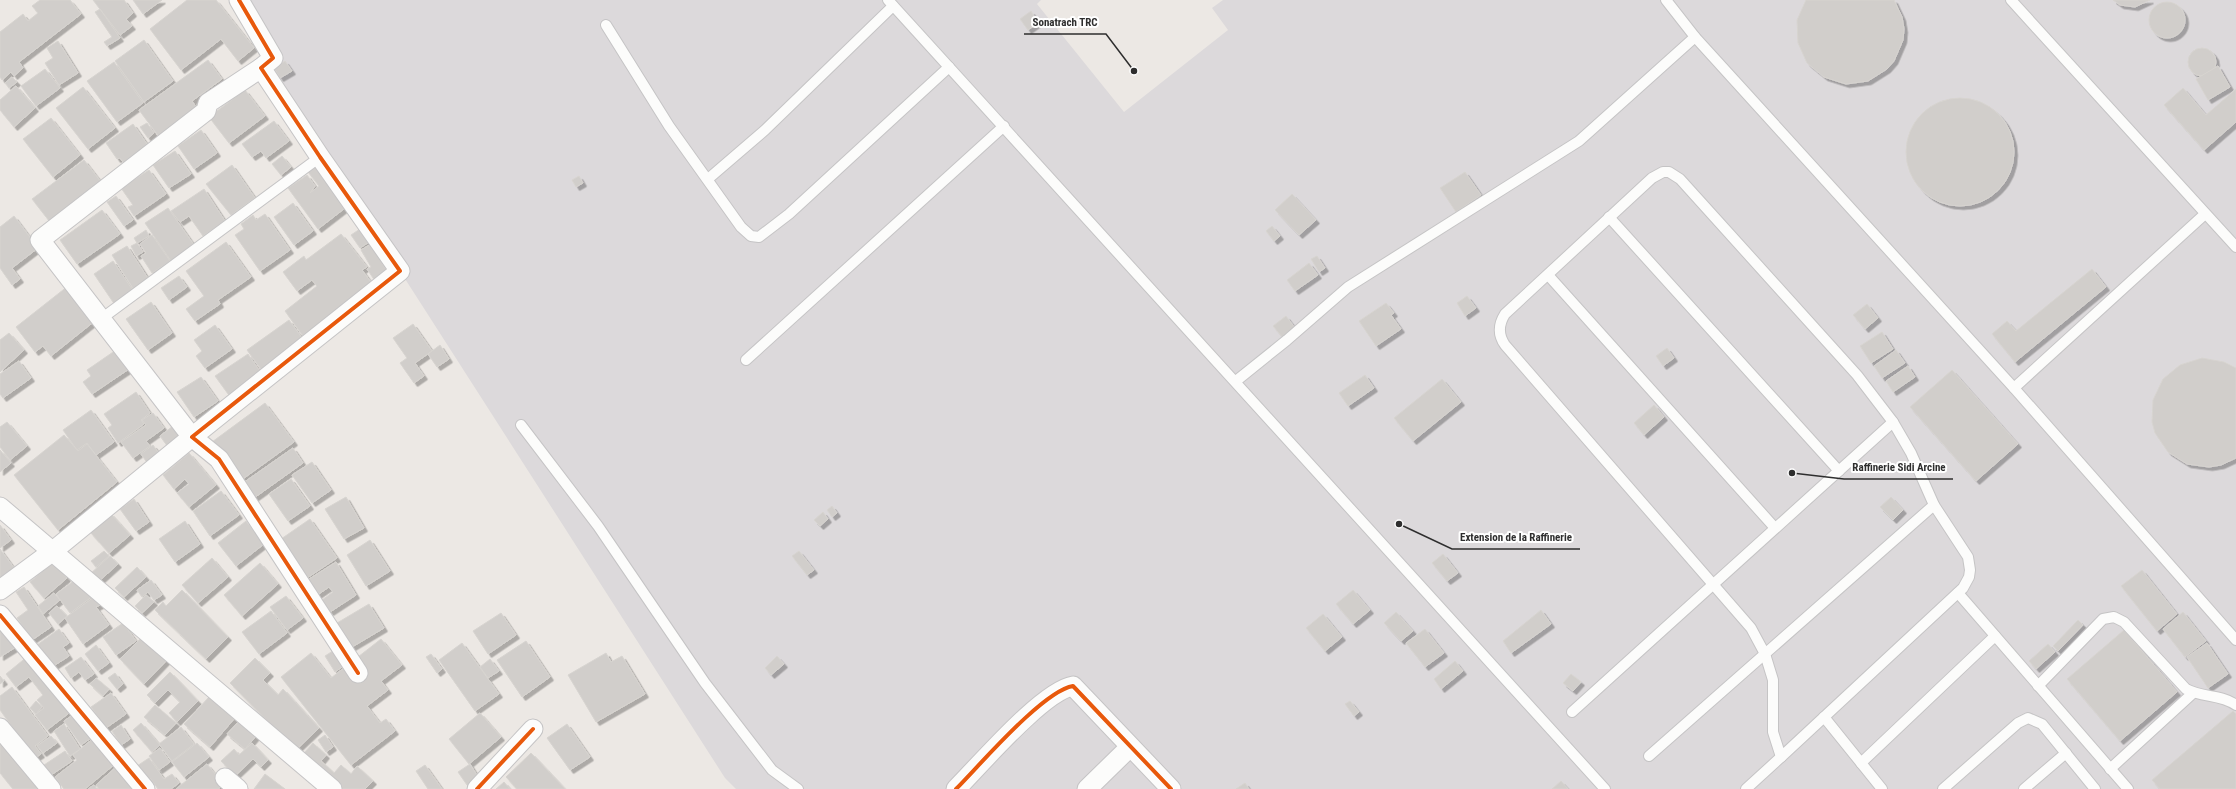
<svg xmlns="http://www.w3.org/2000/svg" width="2236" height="789" font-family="'Roboto Condensed',sans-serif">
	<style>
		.industrial { fill: #dcd9db }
		.building { fill: #d1cecb; stroke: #d7d4d0; filter: url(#shadow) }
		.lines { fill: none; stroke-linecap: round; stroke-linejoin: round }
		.service-casing { stroke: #c5c4c5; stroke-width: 12 }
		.minor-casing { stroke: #c5c4c5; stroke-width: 21 }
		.service { stroke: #fcfcfb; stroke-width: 10 }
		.minor { stroke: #fcfcfb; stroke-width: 19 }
		.cycleway-casing { stroke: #fff; stroke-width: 6 }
		.cycleway { stroke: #e8590c; stroke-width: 4 }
		.leader { fill: none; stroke: #2e2e2e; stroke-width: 1.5 }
		.callout-dot { fill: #2e2e2e; stroke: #fff; stroke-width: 1.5 }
		.callout-label { font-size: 11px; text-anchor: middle; font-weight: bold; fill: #2e2e2e; stroke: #fff; stroke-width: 4; stroke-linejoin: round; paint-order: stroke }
	</style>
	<defs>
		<filter id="shadow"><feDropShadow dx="3.5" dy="3.5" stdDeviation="0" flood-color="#0004"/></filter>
	</defs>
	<rect width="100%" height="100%" fill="#ece8e4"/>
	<polygon class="industrial" points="239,0 1041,0 1037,4 1124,112 1228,30 1212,8 1223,0 2236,0 2236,789 736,789 725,778 400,271 261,68 273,58"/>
	<g class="building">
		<polygon points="40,0 70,0 81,14 19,62 23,68 14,76 11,72 2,80 0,77 0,32 23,14 28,21 38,13 32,6"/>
		<polygon points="93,0 124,0 133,13 126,19 132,26 120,35"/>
		<polygon points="133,0 162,0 143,14"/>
		<polygon points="187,0 216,0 254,48 238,61 221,39 181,70 150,29"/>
		<polygon points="1806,0 1894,0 1902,17 1904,29 1903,40 1894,61 1887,69 1868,81 1846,84 1824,77 1807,63 1798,43 1797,20"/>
		<polygon points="2113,0 2150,0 2135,7 2120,5"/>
		<circle cx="2167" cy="20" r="18"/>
		<polygon points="100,9 120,38 107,46 104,42 112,37 95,12"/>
		<polygon points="1031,11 1038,23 1028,30 1020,19"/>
		<polygon points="144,40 173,81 144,102 115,61"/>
		<polygon points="58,41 78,73 59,85 45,63 53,58 47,48"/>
		<circle cx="2202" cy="62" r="14"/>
		<polygon points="208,60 222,79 192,101 198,110 160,138 139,110"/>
		<polygon points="285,61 292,71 280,78 274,68"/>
		<polygon points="114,62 143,103 117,122 87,81"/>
		<polygon points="2218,66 2230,87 2208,100 2196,79"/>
		<polygon points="45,69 60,88 36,106 21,86"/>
		<polygon points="12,77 17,82 9,88 5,83"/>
		<polygon points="16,86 35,108 14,127 0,110 0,100"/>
		<polygon points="83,87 115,128 88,149 56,108"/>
		<polygon points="2183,88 2206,115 2236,89 2236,122 2204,150 2164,105"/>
		<polygon points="245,90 265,116 229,143 209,117"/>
		<circle cx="1960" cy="152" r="54"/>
		<polygon points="51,118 80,155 53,177 23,139"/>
		<polygon points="274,121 289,141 266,158 261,151 252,157 242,144"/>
		<polygon points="147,123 154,133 148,138 140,127"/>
		<polygon points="133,124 149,147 125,165 120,158 117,159 106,143"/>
		<polygon points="201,130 217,153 194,169 178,146"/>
		<polygon points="175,151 191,174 169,188 153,165"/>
		<polygon points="282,156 291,167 281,175 272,164"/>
		<polygon points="84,160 101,182 50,222 32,199"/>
		<polygon points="320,163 349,205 318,229 288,188 307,175 315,186 310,193 319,186 308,172"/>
		<polygon points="232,165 255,198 231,215 206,184"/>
		<polygon points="149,170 166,194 134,216 128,207 133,205 121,188"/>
		<polygon points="1465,172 1481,195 1456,212 1440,188"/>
		<polygon points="579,176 583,183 576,187 572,180"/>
		<polygon points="204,189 225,221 203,236 189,216 180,222 171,211"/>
		<polygon points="1292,194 1316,220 1299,235 1275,210"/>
		<polygon points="116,196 133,220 124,226 107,202"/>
		<polygon points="293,203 313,231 294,245 274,217"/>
		<polygon points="168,208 194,245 171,261 145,223"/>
		<polygon points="102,210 120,234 77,264 60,240"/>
		<polygon points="265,214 290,250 260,271 235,235 244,229 241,224 253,215 256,220"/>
		<polygon points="14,216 38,248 12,268 20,279 12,285 0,268 0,227"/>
		<polygon points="1272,226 1280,236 1274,241 1266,231"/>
		<polygon points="363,227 372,240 360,248 351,235"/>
		<polygon points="146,230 149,236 137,243 134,238"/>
		<polygon points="341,234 367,267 362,270 373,285 305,339 285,311 317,286 312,280 297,291 283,272 304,256 306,260"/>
		<polygon points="152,235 170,261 152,273 141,256 146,253 140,244"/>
		<polygon points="226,242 251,277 218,300 220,304 195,321 186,309 204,296 186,271"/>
		<polygon points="137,243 143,252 136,256 131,246"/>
		<polygon points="371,244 388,273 375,281 367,269 371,267 361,250"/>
		<polygon points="127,246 149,280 134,290 112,255"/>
		<polygon points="1317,256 1325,268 1319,272 1311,259"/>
		<polygon points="113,261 134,292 115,305 94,274"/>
		<polygon points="1309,263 1318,275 1295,291 1287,280"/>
		<polygon points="2092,269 2106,287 2015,362 1992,334 2007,321 2016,331"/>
		<polygon points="179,276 187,287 169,300 161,288"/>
		<polygon points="68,286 96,320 51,356 43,346 35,352 16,327"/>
		<polygon points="1467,296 1476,308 1465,316 1457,303"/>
		<polygon points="151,302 172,333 148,350 126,319"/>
		<polygon points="1386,303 1394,313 1391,315 1401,329 1376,346 1359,321"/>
		<polygon points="1867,304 1878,318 1865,329 1853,315"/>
		<polygon points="1286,316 1295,328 1283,338 1273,326"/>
		<polygon points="289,320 305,342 263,372 247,350"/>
		<polygon points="413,324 432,351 415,363 424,376 414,383 400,363 407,358 393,338"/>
		<polygon points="215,325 232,349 205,368 196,356 202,351 194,340"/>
		<polygon points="1882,332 1893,349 1871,363 1860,346"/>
		<polygon points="9,333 24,350 0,372 0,340"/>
		<polygon points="440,345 449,359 437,367 428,354"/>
		<polygon points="1667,348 1674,358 1663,366 1656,356"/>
		<polygon points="116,350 129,369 92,394 83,382 91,376 87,370"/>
		<polygon points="1896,350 1905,363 1882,378 1874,366"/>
		<polygon points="248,354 263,376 231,398 215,376"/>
		<polygon points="2202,358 2224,362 2236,368 2236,458 2221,465 2209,467 2187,464 2168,452 2155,433 2152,422 2153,400 2163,379 2180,365"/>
		<polygon points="19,361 31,378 3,398 0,394 0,374"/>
		<polygon points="1908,366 1915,377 1893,392 1886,381"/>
		<polygon points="1952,370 2018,444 1976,481 1910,407"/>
		<polygon points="1365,375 1374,388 1348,406 1339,393"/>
		<polygon points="201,377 218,401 194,417 177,392"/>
		<polygon points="1442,379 1461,402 1413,441 1394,418"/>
		<polygon points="136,392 150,413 141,420 144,424 118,443 108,428 112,425 104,414"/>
		<polygon points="265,403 294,442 240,481 212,442"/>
		<polygon points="1654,405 1664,417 1644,435 1634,423"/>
		<polygon points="91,410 114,442 96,455 87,443 77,450 63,430"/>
		<polygon points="153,413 164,428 146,441 150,446 133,458 121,442 146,425 142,420"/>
		<polygon points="7,422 27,446 10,460 0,447 0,427"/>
		<polygon points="173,426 181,437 168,447 160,436"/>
		<polygon points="64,435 78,451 87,444 117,482 58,530 14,475"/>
		<polygon points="153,445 160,455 148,464 141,454"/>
		<polygon points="293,448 303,463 254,498 243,483"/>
		<polygon points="0,450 11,463 0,472"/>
		<polygon points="189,453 216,485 189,507 177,493 189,484 185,479 174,489 163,475"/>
		<polygon points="312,462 331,490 312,503 292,475"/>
		<polygon points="291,479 310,506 288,521 269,494"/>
		<polygon points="221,491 239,515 210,536 193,511"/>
		<polygon points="346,497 364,528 344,539 325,509"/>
		<polygon points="1891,497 1903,510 1893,520 1880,507"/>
		<polygon points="134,499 149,522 136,531 120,509"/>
		<polygon points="832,506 837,513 832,517 827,510"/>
		<polygon points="823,512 828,519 820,526 814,520"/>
		<polygon points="110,513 130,535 109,553 90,532"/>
		<polygon points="310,519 337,558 307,578 281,539"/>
		<polygon points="185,521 200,544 175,562 159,539"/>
		<polygon points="246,521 264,544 236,566 218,543"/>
		<polygon points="0,525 11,540 0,548"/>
		<polygon points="370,540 390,571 366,586 347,555"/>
		<polygon points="0,549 14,568 0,578"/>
		<polygon points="104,551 109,556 96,567 91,561"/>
		<polygon points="799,551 814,570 807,575 792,556"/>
		<polygon points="1443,554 1458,573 1447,581 1432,563"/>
		<polygon points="110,556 118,564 97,583 90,574"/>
		<polygon points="212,558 228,577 198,603 182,585"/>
		<polygon points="53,562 67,578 44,598 30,582"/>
		<polygon points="336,562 356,595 330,612 322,600 333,592 329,587 316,596 306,581"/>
		<polygon points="260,563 278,584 242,616 224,595"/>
		<polygon points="137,567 146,577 124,597 115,588"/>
		<polygon points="2142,570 2177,614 2157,631 2121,586"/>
		<polygon points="79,577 93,596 70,613 56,594"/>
		<polygon points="151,580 162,595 154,600 148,592 142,597 137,590"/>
		<polygon points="24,587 51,627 32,640 17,618 28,610 16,592"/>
		<polygon points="182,590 228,637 206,659 155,610 163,602 166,606"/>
		<polygon points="1353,590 1370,610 1353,624 1336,604"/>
		<polygon points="54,593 60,600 43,614 38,606"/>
		<polygon points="146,595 154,602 142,613 135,606"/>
		<polygon points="286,596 303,618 287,630 270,607"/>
		<polygon points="94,597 100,605 96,607 109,625 83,644 65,618"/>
		<polygon points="369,604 384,628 352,647 337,623"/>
		<polygon points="57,606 67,616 58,624 49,613"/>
		<polygon points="1541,610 1551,624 1511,653 1503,641"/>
		<polygon points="271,611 287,633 259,654 242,632"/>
		<polygon points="1396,612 1413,631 1401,641 1384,623"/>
		<polygon points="2183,612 2206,641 2185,657 2163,629"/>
		<polygon points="501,613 516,635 488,654 473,631"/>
		<polygon points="1323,614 1342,637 1325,651 1306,628"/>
		<polygon points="0,617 16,647 0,657"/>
		<polygon points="2078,620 2083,625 2058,651 2053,646"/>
		<polygon points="123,623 136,641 116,655 103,637"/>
		<polygon points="59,629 69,643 63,647 69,656 52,667 37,645"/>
		<polygon points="1425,629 1444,653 1425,667 1406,643"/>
		<polygon points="2124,630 2177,692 2120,741 2067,679"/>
		<polygon points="144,635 168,659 144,684 120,659"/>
		<polygon points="381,639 402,665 381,681 388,690 367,706 380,723 386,719 395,731 351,765 281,677 311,653 331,678"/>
		<polygon points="526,641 550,677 522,697 497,660"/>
		<polygon points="462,643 499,694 475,711 439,660"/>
		<polygon points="2207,643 2228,674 2208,688 2187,657"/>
		<polygon points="2048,644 2055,652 2036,669 2029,661"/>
		<polygon points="96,645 109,663 98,671 85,654"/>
		<polygon points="339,647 349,662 335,672 325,656"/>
		<polygon points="606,653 611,662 622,656 645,694 596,722 568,675"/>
		<polygon points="431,654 442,669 437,673 426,657"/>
		<polygon points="28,656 73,710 47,730 35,715 44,708 37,700 43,695 29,677 16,687 6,674"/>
		<polygon points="777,656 784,664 771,675 765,668"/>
		<polygon points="81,657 94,674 85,680 79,672 71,678 65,668"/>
		<polygon points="255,658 270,673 263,680 278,695 283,689 319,728 296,750 230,683"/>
		<polygon points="490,659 499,671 488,678 480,667"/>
		<polygon points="1455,661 1463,671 1441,689 1434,679"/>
		<polygon points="170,672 198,701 177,722 169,713 180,702 168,690 155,703 147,695"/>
		<polygon points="115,673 123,684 117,689 108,678"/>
		<polygon points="1571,674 1581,682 1573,691 1563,683"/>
		<polygon points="0,676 4,681 0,684"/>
		<polygon points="96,678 109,689 103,696 90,684"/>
		<polygon points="12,687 48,736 35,746 41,754 35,758 0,710 0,696"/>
		<polygon points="111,693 126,714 106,728 91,707"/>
		<polygon points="209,697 234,719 210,747 184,724"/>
		<polygon points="36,701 42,707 36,714 30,708"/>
		<polygon points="1350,701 1359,712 1354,716 1345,704"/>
		<polygon points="155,705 176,723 165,735 144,717"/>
		<polygon points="2233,711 2236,714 2236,789 2160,789 2152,780"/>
		<polygon points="77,712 94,736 81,745 64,721"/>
		<polygon points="480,713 501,737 469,764 449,739"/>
		<polygon points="240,720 257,735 245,749 227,734"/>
		<polygon points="141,723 160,745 152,752 133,730"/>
		<polygon points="64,724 80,749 70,756 54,731"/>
		<polygon points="567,724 590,757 570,770 547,738"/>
		<polygon points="121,725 130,739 121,745 112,731"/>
		<polygon points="181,727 194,744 172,761 159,744"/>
		<polygon points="0,731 48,789 13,789 0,773"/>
		<polygon points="325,735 333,747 326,752 318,740"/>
		<polygon points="51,736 57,743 43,753 37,746"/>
		<polygon points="95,737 115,764 85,789 64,789 55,777 77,760 73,755"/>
		<polygon points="197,743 209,757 184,777 172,762"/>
		<polygon points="252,743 268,760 261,767 253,759 235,776 221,761 234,749 239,755"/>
		<polygon points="313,743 326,755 321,761 334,773 341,765 351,774 357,766 373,781 365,789 343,789 304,753"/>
		<polygon points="160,748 170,762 159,770 149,756"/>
		<polygon points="65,751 72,761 51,775 44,765"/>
		<polygon points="531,753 565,789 517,789 506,777"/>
		<polygon points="149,758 164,779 172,774 179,783 171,789 158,789 150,778 144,783 134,768"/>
		<polygon points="207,764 224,785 218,789 176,789"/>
		<polygon points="470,764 478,777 467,785 458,772"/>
		<polygon points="425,765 442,789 428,789 416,771"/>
		<polygon points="116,767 135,789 99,789 96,785"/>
		<polygon points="265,774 285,789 254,789"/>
		<polygon points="1561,781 1568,789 1552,789"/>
		<polygon points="504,782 510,789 496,789"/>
		<polygon points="1245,783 1249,789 1236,789"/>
		<polygon points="94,785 97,789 88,789"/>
	</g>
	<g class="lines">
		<g class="service-casing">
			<g id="service">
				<polyline points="888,0 1605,789"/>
				<polyline points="1666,0 1695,37 2014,388 2236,640"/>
				<polyline points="2011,0 2236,247"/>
				<polyline points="606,25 669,126 741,227 751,236 759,237 789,214 949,67"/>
				<path d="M1663 172H1669L1680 179 1857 375 1893 422 1911 453 1934 505 1968 557 1970 570 1969 577 1963 588 1781 757 1773 732V680L1765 654 1751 628 1505 345C1498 335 1498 325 1505 314L1652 178Z"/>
				<polyline points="708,179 765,130 893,6"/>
				<polyline points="1609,217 1839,471"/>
				<polyline points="1548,275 1775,528"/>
				<polyline points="101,319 320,157"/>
				<polyline points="746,360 1004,126"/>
				<polyline points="1236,381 1287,340 1348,287 1579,141 1695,37"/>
				<polyline points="2014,388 2205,214"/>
				<polyline points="521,425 598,526 705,683 772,770 798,789"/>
				<polyline points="1958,593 2128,789"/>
				<path d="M2038 686 2103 619 2114 617 2124 622 2186 689C2203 698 2220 694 2236 705"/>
				<polyline points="1572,712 1893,422"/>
				<polyline points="1824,717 1882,789"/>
				<polyline points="1649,756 1934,505"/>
				<polyline points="1861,763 1995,636"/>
				<polyline points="2110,769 2193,693"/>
				<polyline points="1746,789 1781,757"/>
				<polyline points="1943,789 2018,723 2028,718 2042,724 2095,789"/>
				<polyline points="2024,789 2066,753"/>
			</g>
		</g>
		<g class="minor-casing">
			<g id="minor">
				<polyline points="239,0 273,58 261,68 320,157 400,271 192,437 219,459 358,673"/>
				<polyline points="0,507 332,789"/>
				<polyline points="0,590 53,551 192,437 40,240 206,111 208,103 261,68"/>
				<polyline points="0,615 145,789"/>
				<polyline points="0,728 51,789"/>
				<polyline points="225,778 238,789"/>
				<polyline points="477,789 533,729"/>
				<path d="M956 789C980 765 1043 691 1073 686L1171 789"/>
				<polyline points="1087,789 1130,747"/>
			</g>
		</g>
		<use href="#service" class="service"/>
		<use href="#minor" class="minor"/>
		<g class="cycleway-casing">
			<g id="cycleway">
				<polyline points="239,0 273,58 261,68 320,157 400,271 192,437 219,459 358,673"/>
				<polyline points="0,615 145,789"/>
				<polyline points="477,789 533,729"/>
				<path d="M956 789C980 765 1043 691 1073 686L1171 789"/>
			</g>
		</g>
		<use href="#cycleway" class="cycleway"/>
	</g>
	<path class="leader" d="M1134 71L1106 34H1024M1792 473L1844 479H1953M1399 524L1452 549H1580"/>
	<g class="callout-dot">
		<circle cx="1134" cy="71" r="4"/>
		<circle cx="1792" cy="473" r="4"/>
		<circle cx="1399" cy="524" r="4"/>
	</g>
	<g class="callout-label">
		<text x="1065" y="26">Sonatrach TRC</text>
		<text x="1899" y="471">Raffinerie Sidi Arcine</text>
		<text x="1516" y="541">Extension de la Raffinerie</text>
	</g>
</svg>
